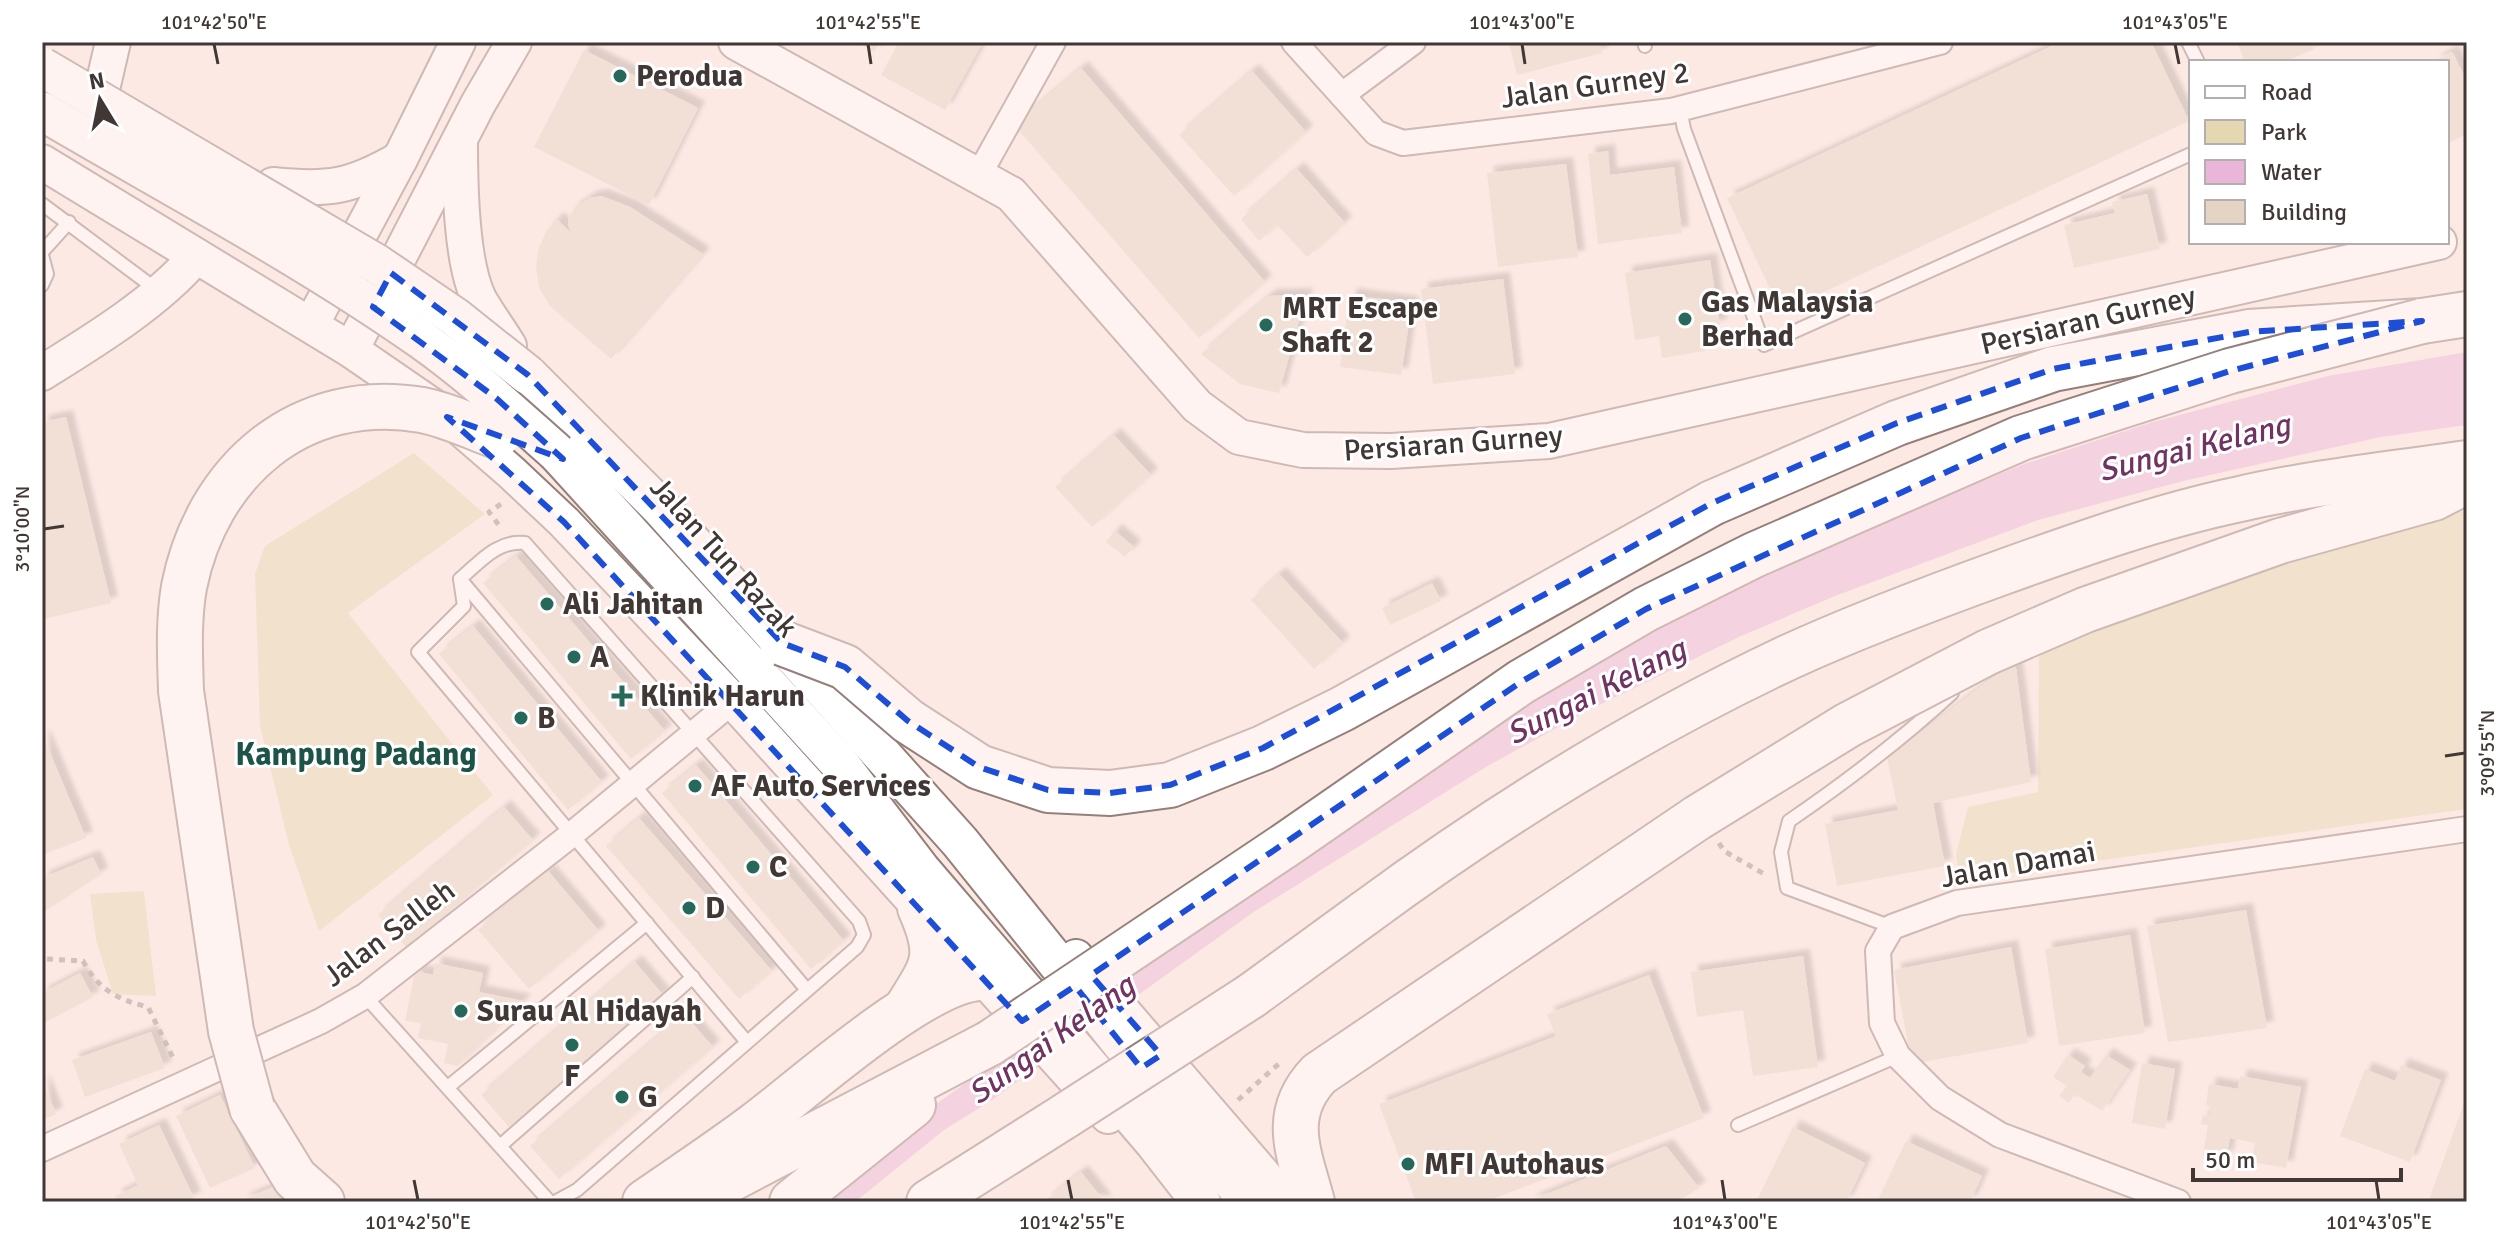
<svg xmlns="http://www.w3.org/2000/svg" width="2509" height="1244" font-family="Signika,sans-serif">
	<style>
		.green { fill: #e4d7b1 }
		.water { fill: #e9b5d9 }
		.building { fill: #e5d3c4; filter: url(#shadow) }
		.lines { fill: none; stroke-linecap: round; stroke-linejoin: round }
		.lane-casing { stroke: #957f7a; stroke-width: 16 }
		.street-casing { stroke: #957f7a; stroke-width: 28 }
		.secondary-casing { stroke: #957f7a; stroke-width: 38 }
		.primary-casing { stroke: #957f7a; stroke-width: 42 }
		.highway-casing { stroke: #957f7a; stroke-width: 48 }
		.path { stroke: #9e8f8b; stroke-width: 5; stroke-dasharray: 6 6; stroke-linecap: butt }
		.lane { stroke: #fff; stroke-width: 12 }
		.street { stroke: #fff; stroke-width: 24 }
		.secondary { stroke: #fff; stroke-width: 34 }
		.primary { stroke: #fff; stroke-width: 38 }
		.highway { stroke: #fff; stroke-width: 44 }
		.primary-bridge-casing { stroke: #957f7a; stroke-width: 42; stroke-linecap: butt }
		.highway-bridge-casing { stroke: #957f7a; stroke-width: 48; stroke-linecap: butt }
		.primary-bridge { stroke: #fff; stroke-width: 38 }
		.highway-bridge { stroke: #fff; stroke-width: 44 }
		.marked { fill: none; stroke: #1d4ed8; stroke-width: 6; stroke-dasharray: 16 10; stroke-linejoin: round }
		.ticks { fill: none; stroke: #413835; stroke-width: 3 }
		.poi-dot { fill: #26695a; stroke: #fff; stroke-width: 3 }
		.labels { text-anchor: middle; stroke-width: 6; stroke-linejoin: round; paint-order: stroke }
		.poi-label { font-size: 30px; font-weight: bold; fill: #413835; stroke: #fff; text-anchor: start }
		.street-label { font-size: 30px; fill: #413835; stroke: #fff }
		.water-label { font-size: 32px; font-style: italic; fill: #713361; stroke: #fff }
		.neighbourhood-label { font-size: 32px; font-weight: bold; fill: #1e5347; stroke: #fff }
		.neatline { fill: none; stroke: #413835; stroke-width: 3 }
		.ticks-label { font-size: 20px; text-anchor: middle; fill: #413835 }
	</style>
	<defs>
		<filter id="shadow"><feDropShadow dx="7" dy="-7" stdDeviation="2" flood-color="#0004"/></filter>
	</defs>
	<rect width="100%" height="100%" fill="#fde9e4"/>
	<g class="green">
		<polygon points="414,453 485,514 348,613 493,795 319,931 289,845 260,725 255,574 265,546"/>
		<polygon points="2467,510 2467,809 1960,880 1956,854 1968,807 2038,792 2039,650 2340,537"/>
		<polygon points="144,891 156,996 113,994 96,940 90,894"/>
	</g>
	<polygon class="water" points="2467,352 2467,425 2381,437 2183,481 2038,520 1835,596 1739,637 1585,712 1486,767 1255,911 992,1100 944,1130 855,1202 805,1202 893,1134 1452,743 1737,582 2024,464 2153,422 2328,376"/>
	<g class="building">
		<polygon points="856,42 880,42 874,52"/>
		<polygon points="899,42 983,42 945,110 881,75"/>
		<polygon points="1512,42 1599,42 1602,53 1517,75 1509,43"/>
		<polygon points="2060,42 2151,42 2189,121 1781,312 1727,198"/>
		<polygon points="2237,42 2311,42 2314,49 2284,62 2245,62"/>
		<polygon points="584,50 698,108 649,205 534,147"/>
		<polygon points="2452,52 2467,81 2467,134 2447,144 2447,62 2432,62"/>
		<polygon points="1081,68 1265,282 1199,338 1014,125"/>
		<polygon points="1252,71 1306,132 1234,196 1179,135"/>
		<polygon points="1608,151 1610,175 1674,167 1682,233 1598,244 1588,154"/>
		<polygon points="1566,164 1578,257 1498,267 1487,173"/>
		<polygon points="1297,169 1345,223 1307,257 1277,225 1259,241 1241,219"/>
		<polygon points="2147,194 2160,249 2074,268 2064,225 2115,213 2112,202"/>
		<polygon points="601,196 630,207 703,254 611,359 551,307 539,288 536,266 539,247 547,230 557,219 571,233 568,224 569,216 575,208 590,198"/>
		<polygon points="1710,260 1720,326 1702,329 1705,351 1662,358 1659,336 1635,340 1625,273"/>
		<polygon points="1503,279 1515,374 1433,384 1421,289"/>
		<polygon points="1306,295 1279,393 1240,384 1201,354 1269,296"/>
		<polygon points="1350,295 1412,303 1401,375 1340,367"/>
		<polygon points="66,417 111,603 44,619 42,422"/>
		<polygon points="1114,435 1151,475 1092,527 1055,487"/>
		<polygon points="1115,531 1134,547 1125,557 1106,542"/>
		<polygon points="516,556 665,731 631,759 483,583"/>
		<polygon points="1279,574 1343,643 1314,669 1251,600"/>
		<polygon points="1432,583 1441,601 1390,625 1382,608"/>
		<polygon points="473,626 602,782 568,810 439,654"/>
		<polygon points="2015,661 2031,782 1933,803 1945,866 1837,886 1825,824 1898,810 1887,758"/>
		<polygon points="42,734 86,838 42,855"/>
		<polygon points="696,765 844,941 811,969 662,793"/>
		<polygon points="504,807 533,840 407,948 378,915"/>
		<polygon points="639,818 772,971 739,999 606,846"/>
		<polygon points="93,857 101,874 42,913 42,878"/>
		<polygon points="548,871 599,931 529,989 478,930"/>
		<polygon points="2246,910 2267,1028 2168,1042 2147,926"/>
		<polygon points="2130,935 2145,1033 2059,1046 2045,949"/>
		<polygon points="2011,947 2028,1043 1912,1064 1894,970"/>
		<polygon points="1803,956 1818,1067 1753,1076 1743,1010 1697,1017 1691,972"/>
		<polygon points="635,962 663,995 509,1127 481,1095"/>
		<polygon points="435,963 483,973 479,992 524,1001 458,1066 444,1063 448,1044 418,1038 421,1023 405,1021 415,971 433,975"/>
		<polygon points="80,973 93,997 42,1024 42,993"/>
		<polygon points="1649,975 1704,1118 1485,1202 1416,1202 1379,1104 1556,1036 1547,1014"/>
		<polygon points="684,1014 713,1047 559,1179 530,1146"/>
		<polygon points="151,1032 165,1068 85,1097 72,1060"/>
		<polygon points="2068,1055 2085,1066 2081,1072 2090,1078 2106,1055 2130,1070 2102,1111 2075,1094 2069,1103 2059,1096 2067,1086 2053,1077"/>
		<polygon points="2142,1063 2175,1069 2165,1129 2132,1123"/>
		<polygon points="2401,1065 2441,1080 2410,1162 2340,1136 2365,1069 2395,1081"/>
		<polygon points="2240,1076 2301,1087 2286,1168 2251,1162 2255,1143 2230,1138 2226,1158 2203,1154 2208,1125 2201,1124 2203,1115 2210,1116 2211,1107 2206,1105 2209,1084 2238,1089"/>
		<polygon points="42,1080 56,1114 42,1120"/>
		<polygon points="220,1095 255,1168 210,1188 176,1116"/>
		<polygon points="2467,1095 2467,1202 2428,1202"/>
		<polygon points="159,1125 194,1198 186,1202 118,1202 115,1196 138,1185 119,1144"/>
		<polygon points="1793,1127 1865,1163 1846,1202 1756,1202"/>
		<polygon points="1906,1141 1982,1176 1970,1202 1877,1202"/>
		<polygon points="1666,1146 1699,1188 1676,1202 1527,1202"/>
		<polygon points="1081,1172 1105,1202 1044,1202"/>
		<polygon points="277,1185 285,1202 239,1202"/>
	</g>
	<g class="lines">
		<g class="lane-casing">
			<g id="lane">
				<polyline points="1644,42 1645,46"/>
				<polyline points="2188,42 2198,62"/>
				<polyline points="1680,109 1684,129 1764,345 2191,154"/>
				<polyline points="42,204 157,290"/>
				<polyline points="42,252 69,222"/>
				<polyline points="42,255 47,274 42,285"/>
				<polyline points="460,579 807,990"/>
				<path d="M1892 927 1787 888 1781 852 1789 821C1846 782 1901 740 1952 693"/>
				<polyline points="365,996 550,1202"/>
				<polyline points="448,1087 647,923"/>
				<polyline points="1738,1125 1898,1056"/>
				<polyline points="500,1146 693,977"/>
				<path d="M555 1202 577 1190 857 947 864 935 859 921 525 543C497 540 480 562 460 579L464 606 418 652 746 1041"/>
			</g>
		</g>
		<g class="street-casing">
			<g id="street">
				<polyline points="1294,42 1376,133 1403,143 1671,111 1940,42"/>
				<polyline points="1342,95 1413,42"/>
				<polyline points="977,178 1053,42"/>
				<polyline points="42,1149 321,1021 365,996 571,835 733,701"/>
				<polyline points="2178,1202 2000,1135 1940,1098 1898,1056 1882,1023 1878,951 1892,927 1957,903 2467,829"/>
			</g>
		</g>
		<g class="secondary-casing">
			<g id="secondary">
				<polyline points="736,42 1011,194 1197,406 1239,437 1303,450 1391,451 1549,441 2439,242"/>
				<polyline points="103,85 113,42"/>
				<path d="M460 145C460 187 461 262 479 299 488 315 500 331 509 346"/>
				<polyline points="42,162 351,350 444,414 512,473 564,522 733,701 1108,1116"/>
				<path d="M273 185C328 191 352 187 400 159"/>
				<polyline points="311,325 400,159 458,42"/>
				<polyline points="351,350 478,104 514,42"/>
				<path d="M42 373C92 342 159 301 196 256"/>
				<polyline points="1076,957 1287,1202"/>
			</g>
		</g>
		<g class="primary-casing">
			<g id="primary">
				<polyline points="528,375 661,508 960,842 1249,1202"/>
				<polyline points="557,453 839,763 921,870 1155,1143 1201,1202"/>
			</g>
		</g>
		<g class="highway-casing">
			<g id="highway">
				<polyline points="1712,503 1897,423 2053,369 2249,332 2422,321 2467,314"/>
				<polyline points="1251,996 1365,913"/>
				<path d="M906 1009C933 966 942 957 920 908"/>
				<polyline points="252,1108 295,1178 322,1202"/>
				<path d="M645 1202C681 1177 719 1152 755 1125 804 1089 927 976 984 978"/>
				<polyline points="687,1202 990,1043"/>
				<polyline points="792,1202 913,1105"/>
				<polyline points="929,1202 1065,1116"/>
				<path d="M1312 1202C1299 1153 1280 1115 1319 1074L1697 818"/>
			</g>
		</g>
		<g class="path">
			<polyline points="501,504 489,512 501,528"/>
			<polyline points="1719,843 1724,851 1766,875"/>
			<path d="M47 959 83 961C98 990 119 1000 148 1007L175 1062"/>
			<polyline points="1238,1100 1281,1062"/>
		</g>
		<use href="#lane" class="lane"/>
		<use href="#street" class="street"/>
		<use href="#secondary" class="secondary"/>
		<use href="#primary" class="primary"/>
		<use href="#highway" class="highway"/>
		<g class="primary-bridge-casing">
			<g id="primary-bridge">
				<polyline points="42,67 377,264 455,317 528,375"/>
				<path d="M42 111C169 186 301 255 422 340 470 374 513 414 557 453"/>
			</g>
		</g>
		<g class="highway-bridge-casing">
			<g id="highway-bridge">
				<polyline points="782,643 845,667 908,721 979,767 1048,790 1110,793 1170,785 1263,748 1342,709 1712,503"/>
				<polyline points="1697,818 1848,725 1988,652 2085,610 2280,541 2434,498 2467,481"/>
				<path d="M1365 913C1498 815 1640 727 1789 657 1859 625 1931 598 2003 572 2081 544 2159 516 2240 499 2314 482 2392 474 2467 463"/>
				<polyline points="990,1043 1287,844 1521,682 1646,609 1754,555 2021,438 2230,371 2422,321"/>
				<path d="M252 1108 231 1031 181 691C180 657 178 622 184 587 207 471 300 389 422 410 448 415 472 427 497 436"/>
				<polyline points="1065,1116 1251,996"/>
			</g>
		</g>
		<use href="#primary-bridge" class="primary-bridge"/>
		<use href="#highway-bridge" class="highway-bridge"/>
	</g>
	<path d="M0 0H2509V1244H0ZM391 273 528 375 782 643 845 667 908 721 979 767 1048 790 1110 793 1170 785 1263 748 1712 503 1897 423 2053 369 2249 332 2422 321 2230 371 2021 438 1646 609 1521 682 1091 975 1161 1055 1141 1068 1075 986 1022 1021 564 522 447 417 563 459 496 398 373 307Z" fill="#fde9e4" fill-opacity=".55" fill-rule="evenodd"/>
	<path class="marked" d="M391 273 528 375 782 643 845 667 908 721 979 767 1048 790 1110 793 1170 785 1263 748 1712 503 1897 423 2053 369 2249 332 2422 321 2230 371 2021 438 1646 609 1521 682 1091 975 1161 1055 1141 1068 1075 986 1022 1021 564 522 447 417 563 459 496 398 373 307Z"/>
	<path class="ticks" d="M214 44 218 64M868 44 871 64M1522 44 1525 64M2175 44 2179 64M44 529 64 526M2445 756 2465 753M414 1180 418 1200M1068 1180 1072 1200M1722 1180 1725 1200M2376 1180 2379 1200"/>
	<g class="poi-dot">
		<circle cx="620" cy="76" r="8"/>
		<circle cx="1685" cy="319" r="8"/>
		<circle cx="1266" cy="325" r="8"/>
		<circle cx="547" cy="604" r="8"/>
		<circle cx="574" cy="657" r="8"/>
		<path d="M618 684h8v8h8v8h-8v8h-8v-8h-8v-8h8z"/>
		<circle cx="521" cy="718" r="8"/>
		<circle cx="695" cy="786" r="8"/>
		<circle cx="753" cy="867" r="8"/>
		<circle cx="689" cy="908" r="8"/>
		<circle cx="461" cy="1011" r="8"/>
		<circle cx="572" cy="1045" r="8"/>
		<circle cx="622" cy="1097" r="8"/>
		<circle cx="1408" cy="1164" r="8"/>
	</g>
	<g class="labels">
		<g class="poi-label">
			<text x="636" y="86">Perodua</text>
			<text x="1701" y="312">Gas Malaysia<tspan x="1701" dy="34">Berhad</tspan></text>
			<text x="1282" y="318">MRT Escape<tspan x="1282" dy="34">Shaft 2</tspan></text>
			<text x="563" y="614">Ali Jahitan</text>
			<text x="590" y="667">A</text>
			<text x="640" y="706">Klinik Harun</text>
			<text x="537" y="728">B</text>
			<text x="711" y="796">AF Auto Services</text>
			<text x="769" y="877">C</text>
			<text x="705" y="918">D</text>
			<text x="477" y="1021">Surau Al Hidayah</text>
			<text x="572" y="1086" text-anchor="middle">F</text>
			<text x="638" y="1107">G</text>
			<text x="1424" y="1174">MFI Autohaus</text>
		</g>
		<g class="street-label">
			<text transform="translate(1595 85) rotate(-8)" y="10">Jalan Gurney 2</text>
			<text transform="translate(2088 320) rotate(-13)" y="10">Persiaran Gurney</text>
			<text transform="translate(1453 443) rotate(-4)" y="10">Persiaran Gurney</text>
			<text transform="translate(724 557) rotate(48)" y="10">Jalan Tun Razak</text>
			<text transform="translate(2018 864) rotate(-10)" y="10">Jalan Damai</text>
			<text transform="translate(389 933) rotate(-37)" y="10">Jalan Salleh</text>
		</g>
		<g class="water-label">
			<text transform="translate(2194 447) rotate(-14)" y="11">Sungai Kelang</text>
			<text transform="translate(1596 691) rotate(-27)" y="11">Sungai Kelang</text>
			<text transform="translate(1051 1039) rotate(-36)" y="11">Sungai Kelang</text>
		</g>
		<g class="neighbourhood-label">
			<text x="356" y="765">Kampung Padang</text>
		</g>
	</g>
	<rect width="2509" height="1244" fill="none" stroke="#ffffff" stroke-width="88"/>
	<rect x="2189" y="60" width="260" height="184" fill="#ffffff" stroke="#b3afae" stroke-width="2"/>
	<rect x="2205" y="86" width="40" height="12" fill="#ffffff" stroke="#b3afae" stroke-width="2"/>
	<text x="2261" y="100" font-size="24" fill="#413835">Road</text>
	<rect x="2205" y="120" width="40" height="24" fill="#e4d7b1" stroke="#b3afae" stroke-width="2"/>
	<text x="2261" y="140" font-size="24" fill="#413835">Park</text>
	<rect x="2205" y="160" width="40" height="24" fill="#e9b5d9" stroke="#b3afae" stroke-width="2"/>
	<text x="2261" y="180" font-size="24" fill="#413835">Water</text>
	<rect x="2205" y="200" width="40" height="24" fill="#e5d3c4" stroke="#b3afae" stroke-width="2"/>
	<text x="2261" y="220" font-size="24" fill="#413835">Building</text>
	<g transform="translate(100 100) rotate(350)" stroke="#ffffff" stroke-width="6" paint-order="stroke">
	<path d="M0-6L14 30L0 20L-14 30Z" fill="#413835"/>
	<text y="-12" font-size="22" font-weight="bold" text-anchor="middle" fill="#413835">N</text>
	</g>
	<path d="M2193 1168v12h208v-12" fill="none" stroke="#413835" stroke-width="4"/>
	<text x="2205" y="1168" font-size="24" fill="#413835" stroke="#ffffff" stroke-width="6" paint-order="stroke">50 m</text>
	<rect x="44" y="44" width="2421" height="1156" class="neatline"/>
	<g class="ticks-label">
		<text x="214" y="29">101°42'50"E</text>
		<text x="868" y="29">101°42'55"E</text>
		<text x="1522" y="29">101°43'00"E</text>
		<text x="2175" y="29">101°43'05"E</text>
		<text transform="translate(22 529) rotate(-90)" y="7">3°10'00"N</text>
		<text transform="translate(2487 753) rotate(-90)" y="7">3°09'55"N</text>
		<text x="418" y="1229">101°42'50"E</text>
		<text x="1072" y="1229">101°42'55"E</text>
		<text x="1725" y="1229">101°43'00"E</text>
		<text x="2379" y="1229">101°43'05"E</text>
	</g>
</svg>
